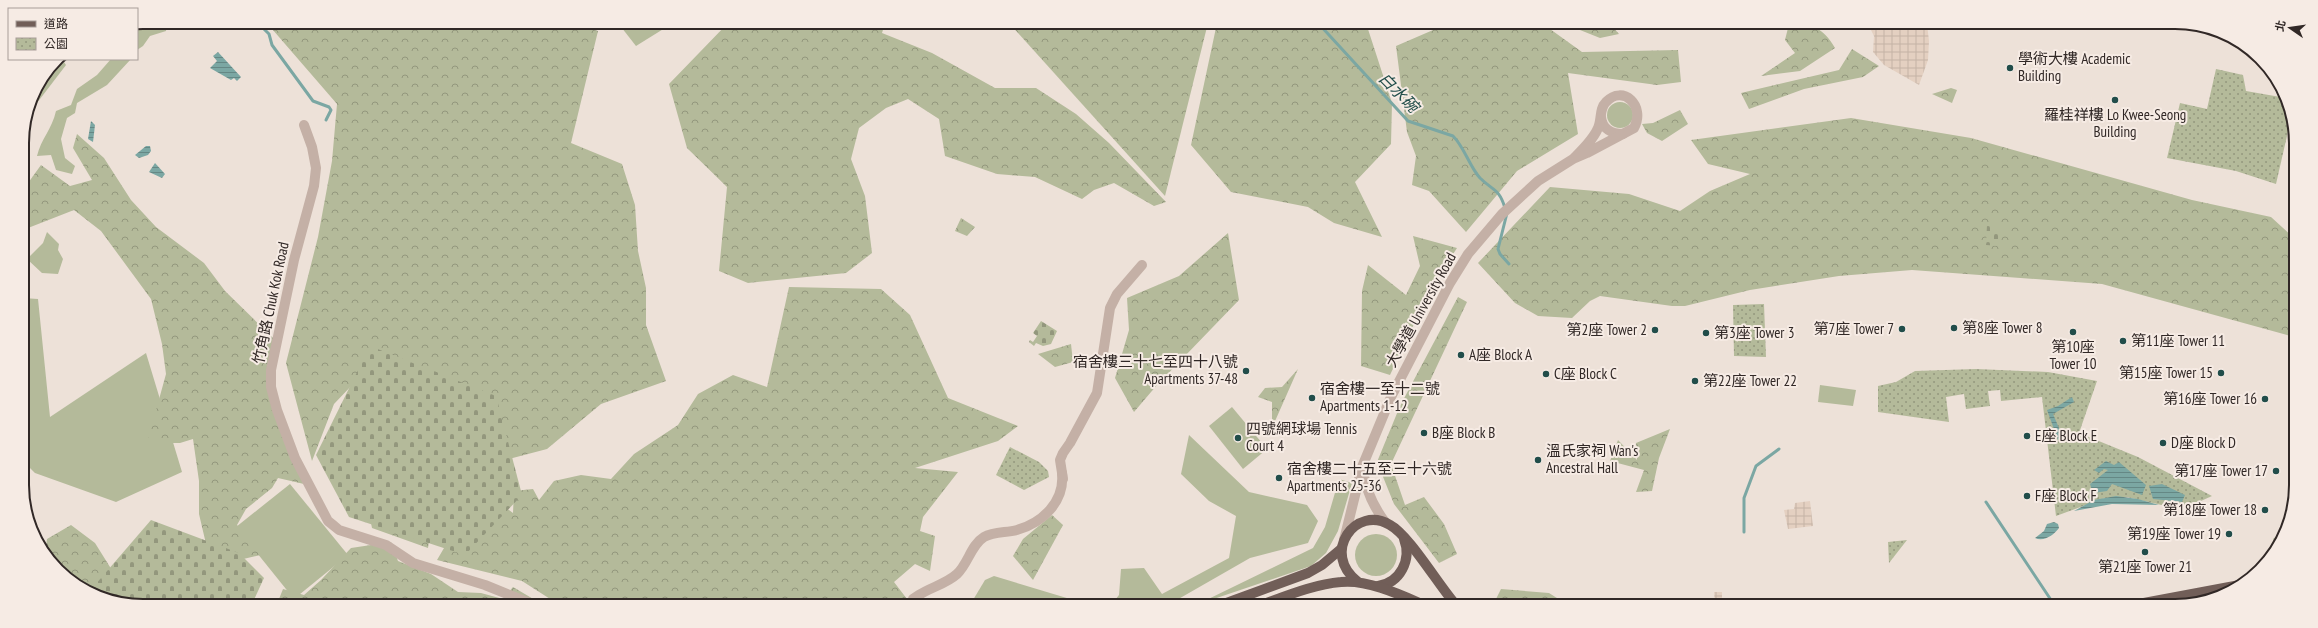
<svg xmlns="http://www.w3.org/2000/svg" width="2318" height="628" font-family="'PT Sans Narrow','Noto Sans TC',sans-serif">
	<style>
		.grass { fill: #b4ba9a }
		.forest { fill: url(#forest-crowns) }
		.cemetery { fill: url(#cemetery-stones) }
		.park { fill: url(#park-dots) }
		.plaza { fill: url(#plaza-grid) }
		.water { fill: url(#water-rules) }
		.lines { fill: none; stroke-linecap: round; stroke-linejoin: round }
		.stream { stroke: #7ba7a3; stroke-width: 3 }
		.minor { stroke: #c4b0a6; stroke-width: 10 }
		.major { stroke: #715e58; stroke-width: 10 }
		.poi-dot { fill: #214d4a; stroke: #f6ebe4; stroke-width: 1.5 }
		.labels { text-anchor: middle; stroke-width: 4; stroke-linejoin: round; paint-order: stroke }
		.poi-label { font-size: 15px; fill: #312826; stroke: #f6ebe4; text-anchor: start }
		.street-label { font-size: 15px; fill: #312826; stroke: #f6ebe4 }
		.water-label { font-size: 16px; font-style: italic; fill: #214d4a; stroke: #f6ebe4 }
		.rim { fill: none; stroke: #312826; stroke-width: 2 }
	</style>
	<defs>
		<pattern id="forest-crowns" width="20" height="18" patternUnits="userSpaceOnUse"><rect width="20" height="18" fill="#b4ba9a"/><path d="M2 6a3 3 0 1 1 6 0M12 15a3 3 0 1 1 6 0" fill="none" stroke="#93977d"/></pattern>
		<pattern id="cemetery-stones" width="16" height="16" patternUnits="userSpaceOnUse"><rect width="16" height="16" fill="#b4ba9a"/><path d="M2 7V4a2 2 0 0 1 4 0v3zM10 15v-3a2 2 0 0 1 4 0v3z" fill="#93977d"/></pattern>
		<pattern id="park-dots" width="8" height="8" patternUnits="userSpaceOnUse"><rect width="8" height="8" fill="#b4ba9a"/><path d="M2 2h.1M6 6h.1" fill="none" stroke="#93977d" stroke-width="1.8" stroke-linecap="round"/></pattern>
		<pattern id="plaza-grid" width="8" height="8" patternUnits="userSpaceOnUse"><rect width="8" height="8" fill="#e4d0c1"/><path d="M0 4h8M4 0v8" fill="none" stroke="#c4b3a6"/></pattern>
		<pattern id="water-rules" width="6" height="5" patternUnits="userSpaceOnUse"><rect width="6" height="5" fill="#7ba7a3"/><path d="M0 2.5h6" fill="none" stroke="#658885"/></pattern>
	</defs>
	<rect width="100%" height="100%" fill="#ede1d8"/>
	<g class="grass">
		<polygon points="143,22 167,22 166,31 150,36 143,46 137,50 137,23"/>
		<polygon points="618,23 673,23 636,46"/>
		<polygon points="56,59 62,59 66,65 27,116 31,96"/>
		<path d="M111 59H131L107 85 77 103 75 113 67 118 61 139 65 158 75 166 72 174 56 170 51 155 37 156C41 139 52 129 56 111L71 105 77 89 97 75Z"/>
		<circle cx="1620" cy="115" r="13"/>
		<polygon points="47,232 59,244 58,250 63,259 58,274 42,273 27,259 43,243"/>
		<polygon points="23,298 38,299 50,417 146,353 182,472 116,502 35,473 24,462"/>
		<polygon points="1820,385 1856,390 1853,406 1818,402"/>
		<polygon points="1232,407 1267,449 1243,469 1209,426"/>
		<polygon points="1189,435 1249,492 1307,505 1318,521 1308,543 1250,558 1168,605 1111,605 1119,595 1121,569 1144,568 1162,594 1229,558 1236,516 1209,501 1181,474"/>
		<polygon points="1339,479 1352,483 1338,531 1326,553 1311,566 1196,605 1313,548 1325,527"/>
		<polygon points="290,484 348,555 294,599 236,527"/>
		<circle cx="1376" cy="555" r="21"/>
		<polygon points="994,576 1090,605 980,605 973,600 985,580"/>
	</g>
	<g class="forest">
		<polygon points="266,22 571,22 598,31 571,143 622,164 635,205 638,251 646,288 646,325 666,381 601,404 547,449 505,460 377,359 334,404 312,461 286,363 318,237 332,161 337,104"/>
		<polygon points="728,23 885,23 882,33 932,53 995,88 1036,88 1076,114 1109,143 1166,202 1154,206 1114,183 1094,190 1082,199 1035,177 997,174 945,156 939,119 908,99 886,108 859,128 851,159 865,196 872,253 846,273 748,283 719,271 727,187 687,148 669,84"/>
		<polygon points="1009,23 1208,23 1165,196"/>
		<polygon points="1217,23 1366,23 1392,103 1391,144 1355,182 1382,237 1334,223 1308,207 1231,192 1191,145"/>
		<polygon points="1447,24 1543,24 1582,52 1678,50 1681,82 1657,85 1568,73 1578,134 1517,171 1466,232 1429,191 1412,185 1416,156 1407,132 1396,46"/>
		<polygon points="1565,24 1610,24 1619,34 1600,38"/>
		<path d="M1789 24C1812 24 1823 27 1835 48L1800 71 1761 76 1795 53 1785 40Z"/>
		<polygon points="1852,49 1879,66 1863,77 1804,89 1749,109 1741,93 1839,70"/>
		<polygon points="1951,88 1957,90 1952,103 1932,94"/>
		<polygon points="1680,110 1688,124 1662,141 1647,133 1642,124 1653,123"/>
		<polygon points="1851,118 1971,138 2192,200 2271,217 2294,238 2294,337 2102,284 1912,270 1839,276 1750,290 1685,306 1672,306 1600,296 1590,301 1572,318 1538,316 1515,303 1478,263 1550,187 1629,194 1680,211 1710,191 1750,174 1708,164 1691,140"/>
		<polygon points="77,134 104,158 131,200 156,227 204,263 225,291 273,338 276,411 304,484 278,478 272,488 246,509 237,525 265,554 222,564 210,561 199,514 199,481 193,439 180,443 147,443 166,374 162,344 151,299 101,231 74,210 28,228 23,190 41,165 70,186 92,180 73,148"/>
		<polygon points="961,218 975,227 967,236 955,231"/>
		<polygon points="1228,233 1239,300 1157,385 1134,412 1115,378 1129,330 1127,298 1179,276"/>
		<polygon points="1413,236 1457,248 1430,290 1390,375 1361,366 1362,291 1368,265 1406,295 1420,266"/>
		<polygon points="789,287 881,289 910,315 948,398 1018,426 998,441 915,468 958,472 923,517 920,531 935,536 930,571 915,564 894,582 907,599 903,604 689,604 665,600 663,604 558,604 522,581 437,560 451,536 432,522 428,548 372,528 369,513 486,493 513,513 514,491 533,489 539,500 554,481 581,475 611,479 634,454 678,425 698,394 733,375 767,387"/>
		<polygon points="1458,297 1467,302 1391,464 1405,505 1424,497 1444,524 1457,554 1439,563 1394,504 1377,462 1400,406"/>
		<polygon points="1071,344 1073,362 1055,367 1038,354"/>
		<polygon points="1298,369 1272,428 1272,402 1258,397 1265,388 1282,387"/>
		<polygon points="1670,429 1659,458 1652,491 1636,492 1644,470 1610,461 1618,440 1637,460 1636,443"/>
		<polygon points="1052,515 1063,525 1033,580 1013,556 1023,539"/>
		<polygon points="71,525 95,543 115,575 170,604 119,604 83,590 57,570 45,554 47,539"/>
		<polygon points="2286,528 2280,546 2275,546 2273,539"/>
		<polygon points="391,542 398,561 431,574 458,592 481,593 503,599 513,587 535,600 549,601 553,604 277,604 283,589 304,595 321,580 351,548"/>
		<polygon points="1501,589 1549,593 1568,605 1493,605"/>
	</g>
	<g class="cemetery">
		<polygon points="1987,225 2002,227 2000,246 1986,245"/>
		<polygon points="1041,321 1057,331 1051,344 1043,346 1036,343 1034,346 1029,342 1030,340 1033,342 1037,336 1033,333"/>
		<polygon points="370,346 496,396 522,495 465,555 349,517 316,455"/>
		<polygon points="151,520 239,553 264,578 252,604 119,604 95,585"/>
	</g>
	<g class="park">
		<polygon points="2216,69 2243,75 2246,91 2286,98 2292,114 2276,184 2236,171 2167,158 2180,103 2207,109"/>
		<polygon points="1764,304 1766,357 1734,356 1733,305"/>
		<polygon points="1976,369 2048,372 2097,381 2079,433 2138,457 2212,496 2192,505 2170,507 2127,497 2105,498 2056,516 2042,397 2001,401 2000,390 1988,391 1990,406 1966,409 1964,394 1946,397 1949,422 1878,412 1878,386 1896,382 1915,371"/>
		<polygon points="1010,447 1039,462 1048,471 1049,477 1024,490 996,475"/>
		<polygon points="1907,540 1889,563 1888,542"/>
	</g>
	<g class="plaza">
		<polygon points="1868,24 1927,24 1929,41 1928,60 1919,85 1884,65 1873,52 1874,36"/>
		<polygon points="1810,501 1813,526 1788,529 1784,510 1794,509 1795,503"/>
		<polygon points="1714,592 1722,592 1722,605 1715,605"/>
	</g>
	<g class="water">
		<polygon points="218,52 241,77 237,81 234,78 231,80 210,68 217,61 213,56"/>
		<polygon points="91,121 95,125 93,142 88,139"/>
		<polygon points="146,146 150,146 151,151 148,155 139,158 135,155"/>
		<polygon points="155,163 165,174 162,178 149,172"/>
		<polygon points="2072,397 2074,402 2053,414 2059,428 2060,439 2058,440 2047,410 2058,406"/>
		<polygon points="2106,461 2114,465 2119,462 2146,485 2142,495 2112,484 2107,491 2093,493 2090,484 2108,470 2104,469 2099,473 2094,470"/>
		<polygon points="2162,484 2185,495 2182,502 2153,499 2149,486"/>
		<polygon points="2116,496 2138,499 2159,505 2112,504 2074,511 2094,500"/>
		<path d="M2054 522 2058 524 2059 528C2054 535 2044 542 2035 538L2044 531 2047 524Z"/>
	</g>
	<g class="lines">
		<g class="stream">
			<polyline points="257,22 269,34 272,45 313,101 329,107 331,110 326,120"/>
			<path d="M1318 23 1408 121 1453 136C1465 148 1469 166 1480 178 1493 191 1499 188 1505 208"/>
			<polyline points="1507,213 1498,249 1500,254 1509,264"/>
			<polyline points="1986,502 2053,603"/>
			<polyline points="1744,532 1744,498 1756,466 1779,449"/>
		</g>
		<g class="minor">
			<path d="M1601 117C1602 129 1612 134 1623 134"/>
			<polyline points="304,125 312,147 316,168 314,186 294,260 271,370 271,387 277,410 295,458 328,521 333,525 339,530 386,545 413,563 485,585 532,604"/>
			<path d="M1363 471C1366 491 1373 506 1385 522"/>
			<polyline points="1063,479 1060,460 1063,453 1070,443 1097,393 1110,308 1117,294 1142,265"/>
			<path d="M1344 540 1362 467 1391 397 1450 283 1468 254 1502 214 1538 181 1573 159 1587 153 1634 128C1646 106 1623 84 1606 102 1599 109 1602 119 1598 128 1593 140 1582 150 1573 159"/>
			<path d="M912 604 913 599 919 595C931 587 946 584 957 574 968 564 971 545 984 537 994 531 1006 533 1017 530 1042 523 1065 502 1062 473"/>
			<polyline points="1618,605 1620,605"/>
		</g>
		<g class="major">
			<path d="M1358 582C1320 553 1356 504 1390 525 1409 535 1439 586 1456 605"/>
			<path d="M1378 586C1400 583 1412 560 1404 539"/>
			<polyline points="1221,605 1308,573 1322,565 1341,549"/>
			<path d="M1261 605C1286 596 1315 584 1341 582 1367 579 1401 595 1424 605"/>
			<polyline points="2128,606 2240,585"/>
		</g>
	</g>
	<g class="poi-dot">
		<circle cx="2010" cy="68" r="4"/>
		<circle cx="2115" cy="100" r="4"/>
		<circle cx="1954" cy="328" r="4"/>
		<circle cx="1902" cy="329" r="4"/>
		<circle cx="1655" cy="330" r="4"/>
		<circle cx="2073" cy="332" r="4"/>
		<circle cx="1706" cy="333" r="4"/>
		<circle cx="2123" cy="341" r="4"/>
		<circle cx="1461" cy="355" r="4"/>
		<circle cx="1246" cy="371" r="4"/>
		<circle cx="2221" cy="373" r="4"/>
		<circle cx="1546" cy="374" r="4"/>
		<circle cx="1695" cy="381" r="4"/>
		<circle cx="1312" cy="398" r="4"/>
		<circle cx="2265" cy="399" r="4"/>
		<circle cx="1424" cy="433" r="4"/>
		<circle cx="2027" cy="436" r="4"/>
		<circle cx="1238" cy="438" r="4"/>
		<circle cx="2163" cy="443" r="4"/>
		<circle cx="1538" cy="460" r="4"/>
		<circle cx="2276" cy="471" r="4"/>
		<circle cx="1279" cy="478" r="4"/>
		<circle cx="2027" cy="496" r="4"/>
		<circle cx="2265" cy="510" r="4"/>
		<circle cx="2229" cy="534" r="4"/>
		<circle cx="2145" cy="552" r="4"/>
	</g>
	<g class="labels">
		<g class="poi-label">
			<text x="2018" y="64">學術大樓 Academic<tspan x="2018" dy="17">Building</tspan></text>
			<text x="2115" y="120" text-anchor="middle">羅桂祥樓 Lo Kwee-Seong<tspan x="2115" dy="17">Building</tspan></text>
			<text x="1962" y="333">第8座 Tower 8</text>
			<text x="1894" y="334" text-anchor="end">第7座 Tower 7</text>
			<text x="1647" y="335" text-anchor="end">第2座 Tower 2</text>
			<text x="1714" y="338">第3座 Tower 3</text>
			<text x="2131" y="346">第11座 Tower 11</text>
			<text x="2073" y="352" text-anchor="middle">第10座<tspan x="2073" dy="17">Tower 10</tspan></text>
			<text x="1469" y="360">A座 Block A</text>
			<text x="1238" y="367" text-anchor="end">宿舍樓三十七至四十八號<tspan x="1238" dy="17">Apartments 37-48</tspan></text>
			<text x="2213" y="378" text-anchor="end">第15座 Tower 15</text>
			<text x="1554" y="379">C座 Block C</text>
			<text x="1703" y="386">第22座 Tower 22</text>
			<text x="1320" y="394">宿舍樓一至十二號<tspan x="1320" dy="17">Apartments 1-12</tspan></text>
			<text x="2257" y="404" text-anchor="end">第16座 Tower 16</text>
			<text x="1246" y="434">四號網球場 Tennis<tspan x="1246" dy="17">Court 4</tspan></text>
			<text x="1432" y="438">B座 Block B</text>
			<text x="2035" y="441">E座 Block E</text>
			<text x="2171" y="448">D座 Block D</text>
			<text x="1546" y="456">溫氏家祠 Wan's<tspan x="1546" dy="17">Ancestral Hall</tspan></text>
			<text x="1287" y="474">宿舍樓二十五至三十六號<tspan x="1287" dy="17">Apartments 25-36</tspan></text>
			<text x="2268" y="476" text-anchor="end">第17座 Tower 17</text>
			<text x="2035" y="501">F座 Block F</text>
			<text x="2257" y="515" text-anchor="end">第18座 Tower 18</text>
			<text x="2221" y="539" text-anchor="end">第19座 Tower 19</text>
			<text x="2145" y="572" text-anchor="middle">第21座 Tower 21</text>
		</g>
		<g class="street-label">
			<text transform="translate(271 303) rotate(-78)" y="5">竹角路 Chuk Kok Road</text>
			<text transform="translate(1421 310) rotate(-61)" y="5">大學道 University Road</text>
		</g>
		<g class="water-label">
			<text transform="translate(1399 92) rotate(45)" y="6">白水碗</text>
		</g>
	</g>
	<path d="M0 0H2318V628H0ZM143 29H2175A114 114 0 0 1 2289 143V485A114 114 0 0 1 2175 599H143A114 114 0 0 1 29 485V143A114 114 0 0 1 143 29Z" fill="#f6ebe4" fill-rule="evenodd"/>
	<path class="rim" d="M143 29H2175A114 114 0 0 1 2289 143V485A114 114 0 0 1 2175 599H143A114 114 0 0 1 29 485V143A114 114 0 0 1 143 29Z"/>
	<rect x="8" y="8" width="130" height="52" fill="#f6ebe4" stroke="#a79d98"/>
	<rect x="16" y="21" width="20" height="6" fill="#715e58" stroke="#a79d98"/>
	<text x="44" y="28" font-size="12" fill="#312826">道路</text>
	<rect x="16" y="38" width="20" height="12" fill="url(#park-dots)" stroke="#a79d98"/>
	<text x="44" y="48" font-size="12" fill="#312826">公園</text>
	<g transform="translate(2290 28) rotate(283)" stroke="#f6ebe4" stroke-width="3" paint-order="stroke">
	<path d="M0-3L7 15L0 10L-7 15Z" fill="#312826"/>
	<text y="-6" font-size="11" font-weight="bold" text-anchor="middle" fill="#312826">北</text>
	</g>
</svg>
